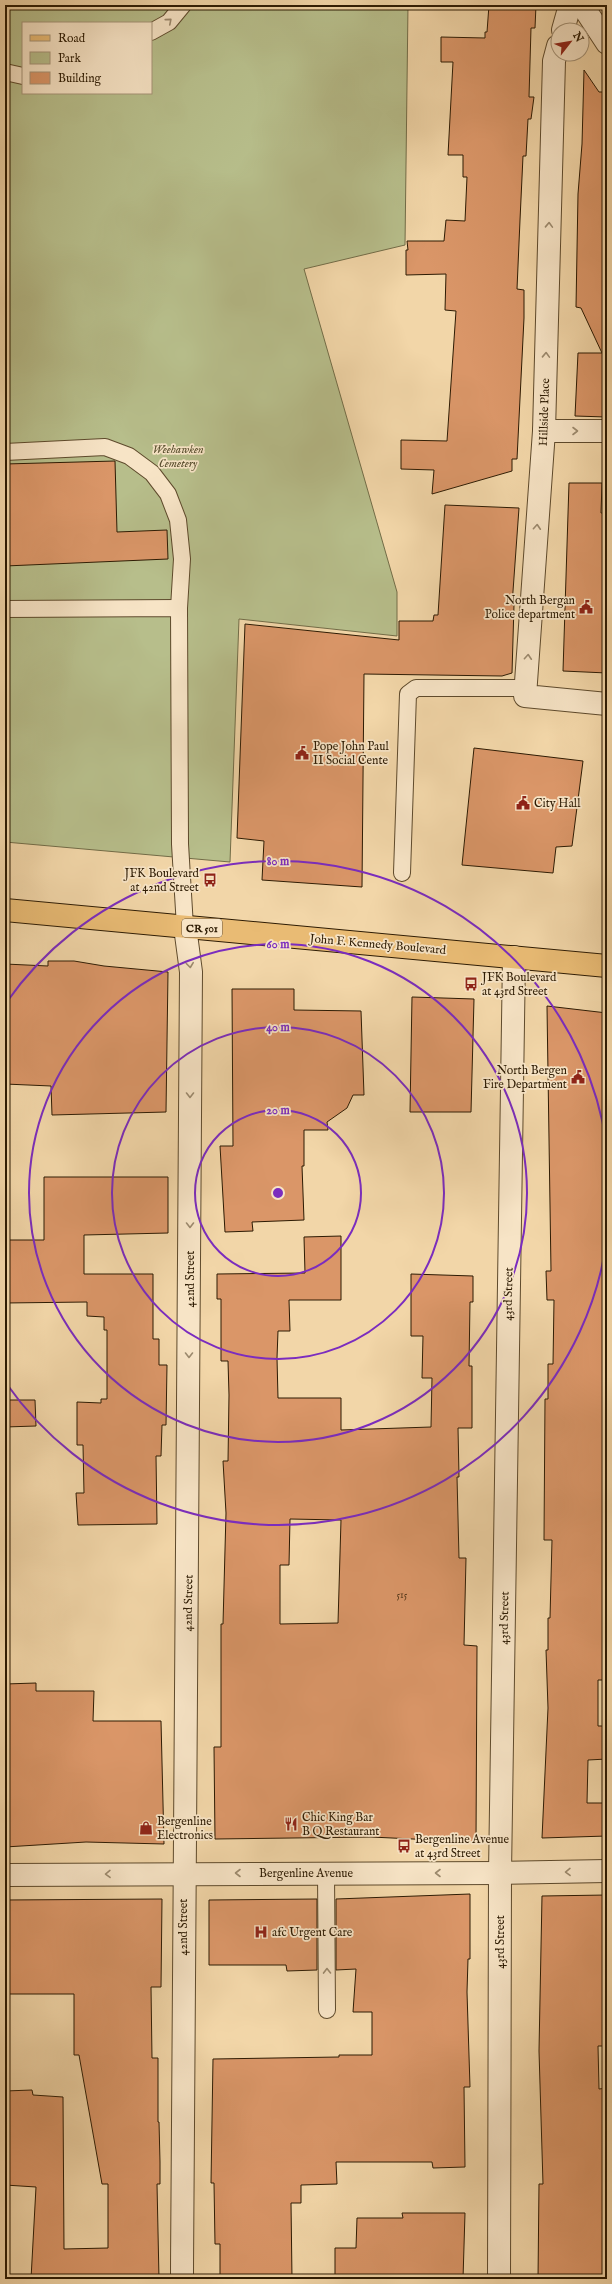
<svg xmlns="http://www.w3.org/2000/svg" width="612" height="2284" font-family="'IM FELL English',serif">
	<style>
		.green { fill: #b7be8b; stroke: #726c47; fill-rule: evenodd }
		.building { fill: #da9668; stroke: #2d1b03; fill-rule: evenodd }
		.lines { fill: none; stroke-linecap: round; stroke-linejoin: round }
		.service-casing { stroke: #5e4a2c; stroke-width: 18 }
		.minor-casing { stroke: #5e4a2c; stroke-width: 24 }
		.tertiary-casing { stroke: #5e4a2c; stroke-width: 24 }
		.primary-casing { stroke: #2d1b03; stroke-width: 24 }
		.service { stroke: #f7e4c6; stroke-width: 16 }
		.minor { stroke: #f7e4c6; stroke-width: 22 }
		.tertiary { stroke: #f7e4c6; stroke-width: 22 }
		.primary { stroke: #e9bb74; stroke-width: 22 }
		.oneway { stroke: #9c8a6e }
		.ring { fill: none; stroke: #7b2cbf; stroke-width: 2 }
		.labels { text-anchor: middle; stroke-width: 3.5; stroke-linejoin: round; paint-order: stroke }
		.number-label { font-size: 10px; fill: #583a1c }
		.shield { fill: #f7e4c6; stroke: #6a573e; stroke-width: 1 }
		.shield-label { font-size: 11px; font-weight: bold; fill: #2d1b03 }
		.street-label { font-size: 12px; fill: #2d1b03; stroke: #f7e4c6 }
		.park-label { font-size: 12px; font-style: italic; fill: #564c2c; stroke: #f7e4c6 }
		.poi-label { font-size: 12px; fill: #2d1b03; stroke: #f7e4c6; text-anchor: start }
		.centre { fill: #7b2cbf; stroke: #f7e4c6; stroke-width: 2 }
		.ring-label { font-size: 12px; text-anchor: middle; font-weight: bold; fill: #7b2cbf; stroke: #f7e4c6; stroke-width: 3.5; stroke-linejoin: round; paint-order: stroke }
	</style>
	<rect width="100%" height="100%" fill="#f2d6a8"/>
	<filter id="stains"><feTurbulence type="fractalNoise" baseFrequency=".005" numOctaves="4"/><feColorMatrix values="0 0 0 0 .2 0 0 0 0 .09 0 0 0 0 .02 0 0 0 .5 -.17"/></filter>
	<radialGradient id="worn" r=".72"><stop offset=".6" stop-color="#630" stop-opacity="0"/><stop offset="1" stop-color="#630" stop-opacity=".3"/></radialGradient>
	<path class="green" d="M5 5H408L405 245 304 269 397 592V636L239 619 230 862 5 842ZM23 23H151V93H23Z"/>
	<g class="building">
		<polygon points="489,5 536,5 535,28 531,28 529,97 534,97 531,119 528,119 526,156 523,156 520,220 517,289 524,290 524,318 517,459 512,459 512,471 432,494 434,470 401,469 401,440 447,441 456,311 445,310 446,274 406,275 406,250 408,250 407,241 444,241 446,220 465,221 467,177 463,177 463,155 448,155 453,62 441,62 441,37 485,38 485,32 487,32"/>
		<polygon points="584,70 599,92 607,92 607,417 575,416 578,353 602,353 581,308 576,307 578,194 582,144"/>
		<polygon points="115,461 117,532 167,530 168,559 5,566 5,464"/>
		<polygon points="569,483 602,483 601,513 607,513 607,673 563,671"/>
		<polygon points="445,505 519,508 512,605 514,605 512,673 502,676 364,674 362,887 262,880 264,841 237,838 245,624 399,640 399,621 433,621 434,615 438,615"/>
		<polygon points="474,748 583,761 572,846 556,847 553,873 462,865"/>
		<polygon points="48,961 74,961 104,966 168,972 166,1112 52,1115 51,1086 5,1084 5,964 48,966"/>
		<polygon points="232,989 294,989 294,1010 361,1011 364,1095 353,1095 347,1108 327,1122 328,1130 304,1130 304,1166 302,1166 304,1220 252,1222 253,1231 225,1232 220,1146 233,1146"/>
		<polygon points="412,997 474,999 471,1112 410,1112"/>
		<polygon points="547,1006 607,1013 607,1521 604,1606 607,1680 598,1680 598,1726 607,1726 607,1759 588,1760 587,1803 607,1803 607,1836 542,1838 548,1708 546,1650 548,1650 548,1618 550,1618 552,1540 544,1540 545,1399 548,1399 548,1364 553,1364 554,1300 547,1300 546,1271 551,1271"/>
		<polygon points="44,1177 168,1177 168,1233 84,1235 84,1274 153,1274 153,1339 159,1339 159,1365 167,1365 166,1425 162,1425 161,1456 156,1456 157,1524 78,1525 76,1493 84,1493 83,1445 77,1445 77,1402 101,1403 101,1399 107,1399 107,1330 104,1330 104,1317 87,1316 87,1302 5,1303 5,1240 44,1240"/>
		<path d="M341 1236V1300H289L290 1331H278L277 1358 278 1398H341V1430L431 1427 432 1378H422L423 1336H411V1274L473 1276V1302H470L469 1366H472V1428H458L459 1477H457L459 1558H466L464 1645 477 1646 476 1842 371 1837 215 1839 214 1747H221V1624H223L226 1513 223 1461H228L229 1395 228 1361H221V1299H217V1274L305 1273 304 1237ZM290 1519 341 1520 338 1623 280 1624V1565H289Z"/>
		<polygon points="5,1400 35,1400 36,1426 5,1427"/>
		<polygon points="36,1683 36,1691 94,1691 93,1721 161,1721 164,1844 86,1842 5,1847 5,1684"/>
		<polygon points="470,1894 470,1959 468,1959 467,1992 470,2087 464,2087 465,2167 433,2168 432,2162 336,2162 337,2184 301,2185 301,2203 291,2203 292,2279 220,2279 220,2244 215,2244 214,2183 211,2183 213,2059 339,2057 339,2055 372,2055 372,2012 353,2012 356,1969 336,1970 336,1899"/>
		<polygon points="607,1895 607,2046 598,2046 599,2089 607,2088 607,2279 538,2279 539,2184 543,2184 539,2051 542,1896"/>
		<polygon points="162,1899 161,1987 151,1987 152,2058 158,2058 158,2122 159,2122 160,2162 160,2184 157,2184 159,2279 31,2279 36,2187 5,2185 5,2091 32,2090 33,2095 63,2097 64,2249 108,2248 108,2184 102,2184 79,2055 74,2055 74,1994 5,1994 5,1900"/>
		<polygon points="317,1899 317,1970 287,1971 286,1965 209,1965 209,1900"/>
		<polygon points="402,2213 465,2213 463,2279 335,2279 335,2248 356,2248 357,2218 403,2218"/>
	</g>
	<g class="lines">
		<g class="service-casing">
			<g id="service">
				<polyline points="151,32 169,22 183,5"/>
				<polyline points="5,72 23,76"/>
				<polyline points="5,452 105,447 129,456 152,473 168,494 178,520 182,559 179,608"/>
				<polyline points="5,609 179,608 180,844 185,927"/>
				<polyline points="402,873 408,694 416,688 526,688"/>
				<polyline points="326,1873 327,2010"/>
			</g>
		</g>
		<g class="minor-casing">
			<g id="minor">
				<polyline points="582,5 607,43"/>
				<polyline points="563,30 570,5"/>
				<polyline points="558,46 554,61 544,431 525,696 607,704"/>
				<polyline points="544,431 607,431"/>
				<path d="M182 2279C183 1843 189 1407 191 972L185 927"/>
				<polyline points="499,2279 500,1873 514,957"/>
			</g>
		</g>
		<g class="tertiary-casing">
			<polyline id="tertiary" points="5,1875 500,1873 607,1871"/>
		</g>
		<g class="primary-casing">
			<polyline id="primary" points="5,910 607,966"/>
		</g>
		<use href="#service" class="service"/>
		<use href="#minor" class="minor"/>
		<use href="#tertiary" class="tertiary"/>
		<use href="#primary" class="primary"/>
	</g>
	<defs><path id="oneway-chevron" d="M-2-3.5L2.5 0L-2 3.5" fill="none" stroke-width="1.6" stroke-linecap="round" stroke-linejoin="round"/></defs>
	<g class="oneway">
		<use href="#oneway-chevron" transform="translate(169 21) rotate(-41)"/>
		<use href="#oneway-chevron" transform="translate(549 225) rotate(-88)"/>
		<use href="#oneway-chevron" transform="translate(546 355) rotate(-88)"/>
		<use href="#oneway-chevron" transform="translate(575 431)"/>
		<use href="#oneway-chevron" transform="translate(537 527) rotate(-86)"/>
		<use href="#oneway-chevron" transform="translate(528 657) rotate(-86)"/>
		<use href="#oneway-chevron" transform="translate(190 965) rotate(83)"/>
		<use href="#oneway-chevron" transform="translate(190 1095) rotate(90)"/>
		<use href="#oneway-chevron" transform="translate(190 1225) rotate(90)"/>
		<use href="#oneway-chevron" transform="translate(189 1355) rotate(90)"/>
		<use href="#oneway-chevron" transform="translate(568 1872) rotate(179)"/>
		<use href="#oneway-chevron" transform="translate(238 1873) rotate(-180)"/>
		<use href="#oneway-chevron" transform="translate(438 1873) rotate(-180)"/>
		<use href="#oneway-chevron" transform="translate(108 1874) rotate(179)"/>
		<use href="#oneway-chevron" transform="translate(327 1971) rotate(-91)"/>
	</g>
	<g class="ring">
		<circle cx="278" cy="1193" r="83"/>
		<circle cx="278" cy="1193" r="166"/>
		<circle cx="278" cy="1193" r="249"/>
		<path d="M607 1239A332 332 0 0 1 6 1383M6 1003A332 332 0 0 1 607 1147"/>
	</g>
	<defs>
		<g id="civic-bare" transform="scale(1.08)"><path d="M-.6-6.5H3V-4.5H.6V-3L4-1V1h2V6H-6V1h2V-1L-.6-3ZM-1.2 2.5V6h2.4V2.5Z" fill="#8f2418" stroke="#f7e4c6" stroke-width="2.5" paint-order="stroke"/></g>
		<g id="bus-bare" transform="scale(1.08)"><path d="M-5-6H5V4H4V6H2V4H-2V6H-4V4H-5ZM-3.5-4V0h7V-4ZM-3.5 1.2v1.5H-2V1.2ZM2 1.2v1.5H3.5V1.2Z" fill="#8f2418" stroke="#f7e4c6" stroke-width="2.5" paint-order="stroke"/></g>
		<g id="restaurant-bare" transform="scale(1.08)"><path d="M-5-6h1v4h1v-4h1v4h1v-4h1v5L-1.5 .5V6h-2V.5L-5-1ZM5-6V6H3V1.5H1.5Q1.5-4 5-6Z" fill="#8f2418" stroke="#f7e4c6" stroke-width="2.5" paint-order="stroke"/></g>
		<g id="shop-bare" transform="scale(1.08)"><path d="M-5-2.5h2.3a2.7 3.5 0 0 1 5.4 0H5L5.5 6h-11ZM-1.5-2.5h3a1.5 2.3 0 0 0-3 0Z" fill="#8f2418" stroke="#f7e4c6" stroke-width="2.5" paint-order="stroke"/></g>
		<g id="hospital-bare" transform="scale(1.08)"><path d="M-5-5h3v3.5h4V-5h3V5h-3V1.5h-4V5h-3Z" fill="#8f2418" stroke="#f7e4c6" stroke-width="2.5" paint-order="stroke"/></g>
	</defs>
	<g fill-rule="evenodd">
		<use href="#civic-bare" x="586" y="607"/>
		<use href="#civic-bare" x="302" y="753"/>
		<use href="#civic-bare" x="523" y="803"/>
		<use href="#bus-bare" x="210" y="880"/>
		<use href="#bus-bare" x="471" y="984"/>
		<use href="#civic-bare" x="578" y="1077"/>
		<use href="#restaurant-bare" x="291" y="1824"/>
		<use href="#shop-bare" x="146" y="1828"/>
		<use href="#bus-bare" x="404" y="1846"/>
		<use href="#hospital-bare" x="261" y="1932"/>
	</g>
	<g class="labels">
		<g class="number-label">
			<text x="402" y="1598">515</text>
		</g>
		<rect class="shield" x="182" y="919" width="40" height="18" rx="3"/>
		<g class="shield-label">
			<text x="202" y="932">CR 501</text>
		</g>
		<g class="street-label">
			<text transform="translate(544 412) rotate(-88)" y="4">Hillside Place</text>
			<text transform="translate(378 944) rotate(5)" y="4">John F. Kennedy Boulevard</text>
			<text transform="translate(190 1279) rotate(-90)" y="4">42nd Street</text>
			<text transform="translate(508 1294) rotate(-89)" y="4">43rd Street</text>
			<text transform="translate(188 1603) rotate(-89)" y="4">42nd Street</text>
			<text transform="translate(504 1618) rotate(-89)" y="4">43rd Street</text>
			<text x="306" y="1877">Bergenline Avenue</text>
			<text transform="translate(183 1927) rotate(-90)" y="4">42nd Street</text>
			<text transform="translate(500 1942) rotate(-90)" y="4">43rd Street</text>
		</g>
		<g class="park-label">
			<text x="178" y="453">Weehawken<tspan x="178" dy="14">Cemetery</tspan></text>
		</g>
		<g class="poi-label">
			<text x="575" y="604" text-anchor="end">North Bergan<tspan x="575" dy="14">Police department</tspan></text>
			<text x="313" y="750">Pope John Paul<tspan x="313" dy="14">II Social Cente</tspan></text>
			<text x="534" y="807">City Hall</text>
			<text x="199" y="877" text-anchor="end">JFK Boulevard<tspan x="199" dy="14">at 42nd Street</tspan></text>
			<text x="482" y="981">JFK Boulevard<tspan x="482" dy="14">at 43rd Street</tspan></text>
			<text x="567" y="1074" text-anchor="end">North Bergen<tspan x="567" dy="14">Fire Department</tspan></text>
			<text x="302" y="1821">Chic King Bar<tspan x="302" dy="14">B Q Restaurant</tspan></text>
			<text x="157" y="1825">Bergenline<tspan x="157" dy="14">Electronics</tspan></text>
			<text x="415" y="1843">Bergenline Avenue<tspan x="415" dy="14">at 43rd Street</tspan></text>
			<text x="272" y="1936">afc Urgent Care</text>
		</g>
	</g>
	<circle cx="278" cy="1193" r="6" class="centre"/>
	<g class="ring-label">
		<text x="278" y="865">80 m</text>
		<text x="278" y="948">60 m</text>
		<text x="278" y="1031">40 m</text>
		<text x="278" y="1114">20 m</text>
	</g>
	<rect width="612" height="2284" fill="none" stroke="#f2d6a8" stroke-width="20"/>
	<rect x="6" y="6" width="600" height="2272" fill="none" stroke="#2d1b03" stroke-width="2"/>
	<rect x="10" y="10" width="592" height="2264" fill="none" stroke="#2d1b03"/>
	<rect x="22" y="22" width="130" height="72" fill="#f7e4c6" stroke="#a69478"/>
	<rect x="30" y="35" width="20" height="6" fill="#e9bb74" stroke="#a69478"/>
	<text x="58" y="42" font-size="12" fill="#2d1b03">Road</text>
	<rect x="30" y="52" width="20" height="12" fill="#b7be8b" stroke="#a69478"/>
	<text x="58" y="62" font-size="12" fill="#2d1b03">Park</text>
	<rect x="30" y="72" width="20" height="12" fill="#da9668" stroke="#a69478"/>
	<text x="58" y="82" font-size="12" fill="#2d1b03">Building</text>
	<g transform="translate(570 42) rotate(59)"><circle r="19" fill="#f7e4c6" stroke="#a69478"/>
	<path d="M0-3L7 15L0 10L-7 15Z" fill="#8f2418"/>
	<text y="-6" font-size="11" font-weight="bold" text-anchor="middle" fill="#2d1b03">N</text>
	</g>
	<rect width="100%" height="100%" filter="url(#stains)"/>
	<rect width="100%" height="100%" fill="url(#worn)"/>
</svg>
